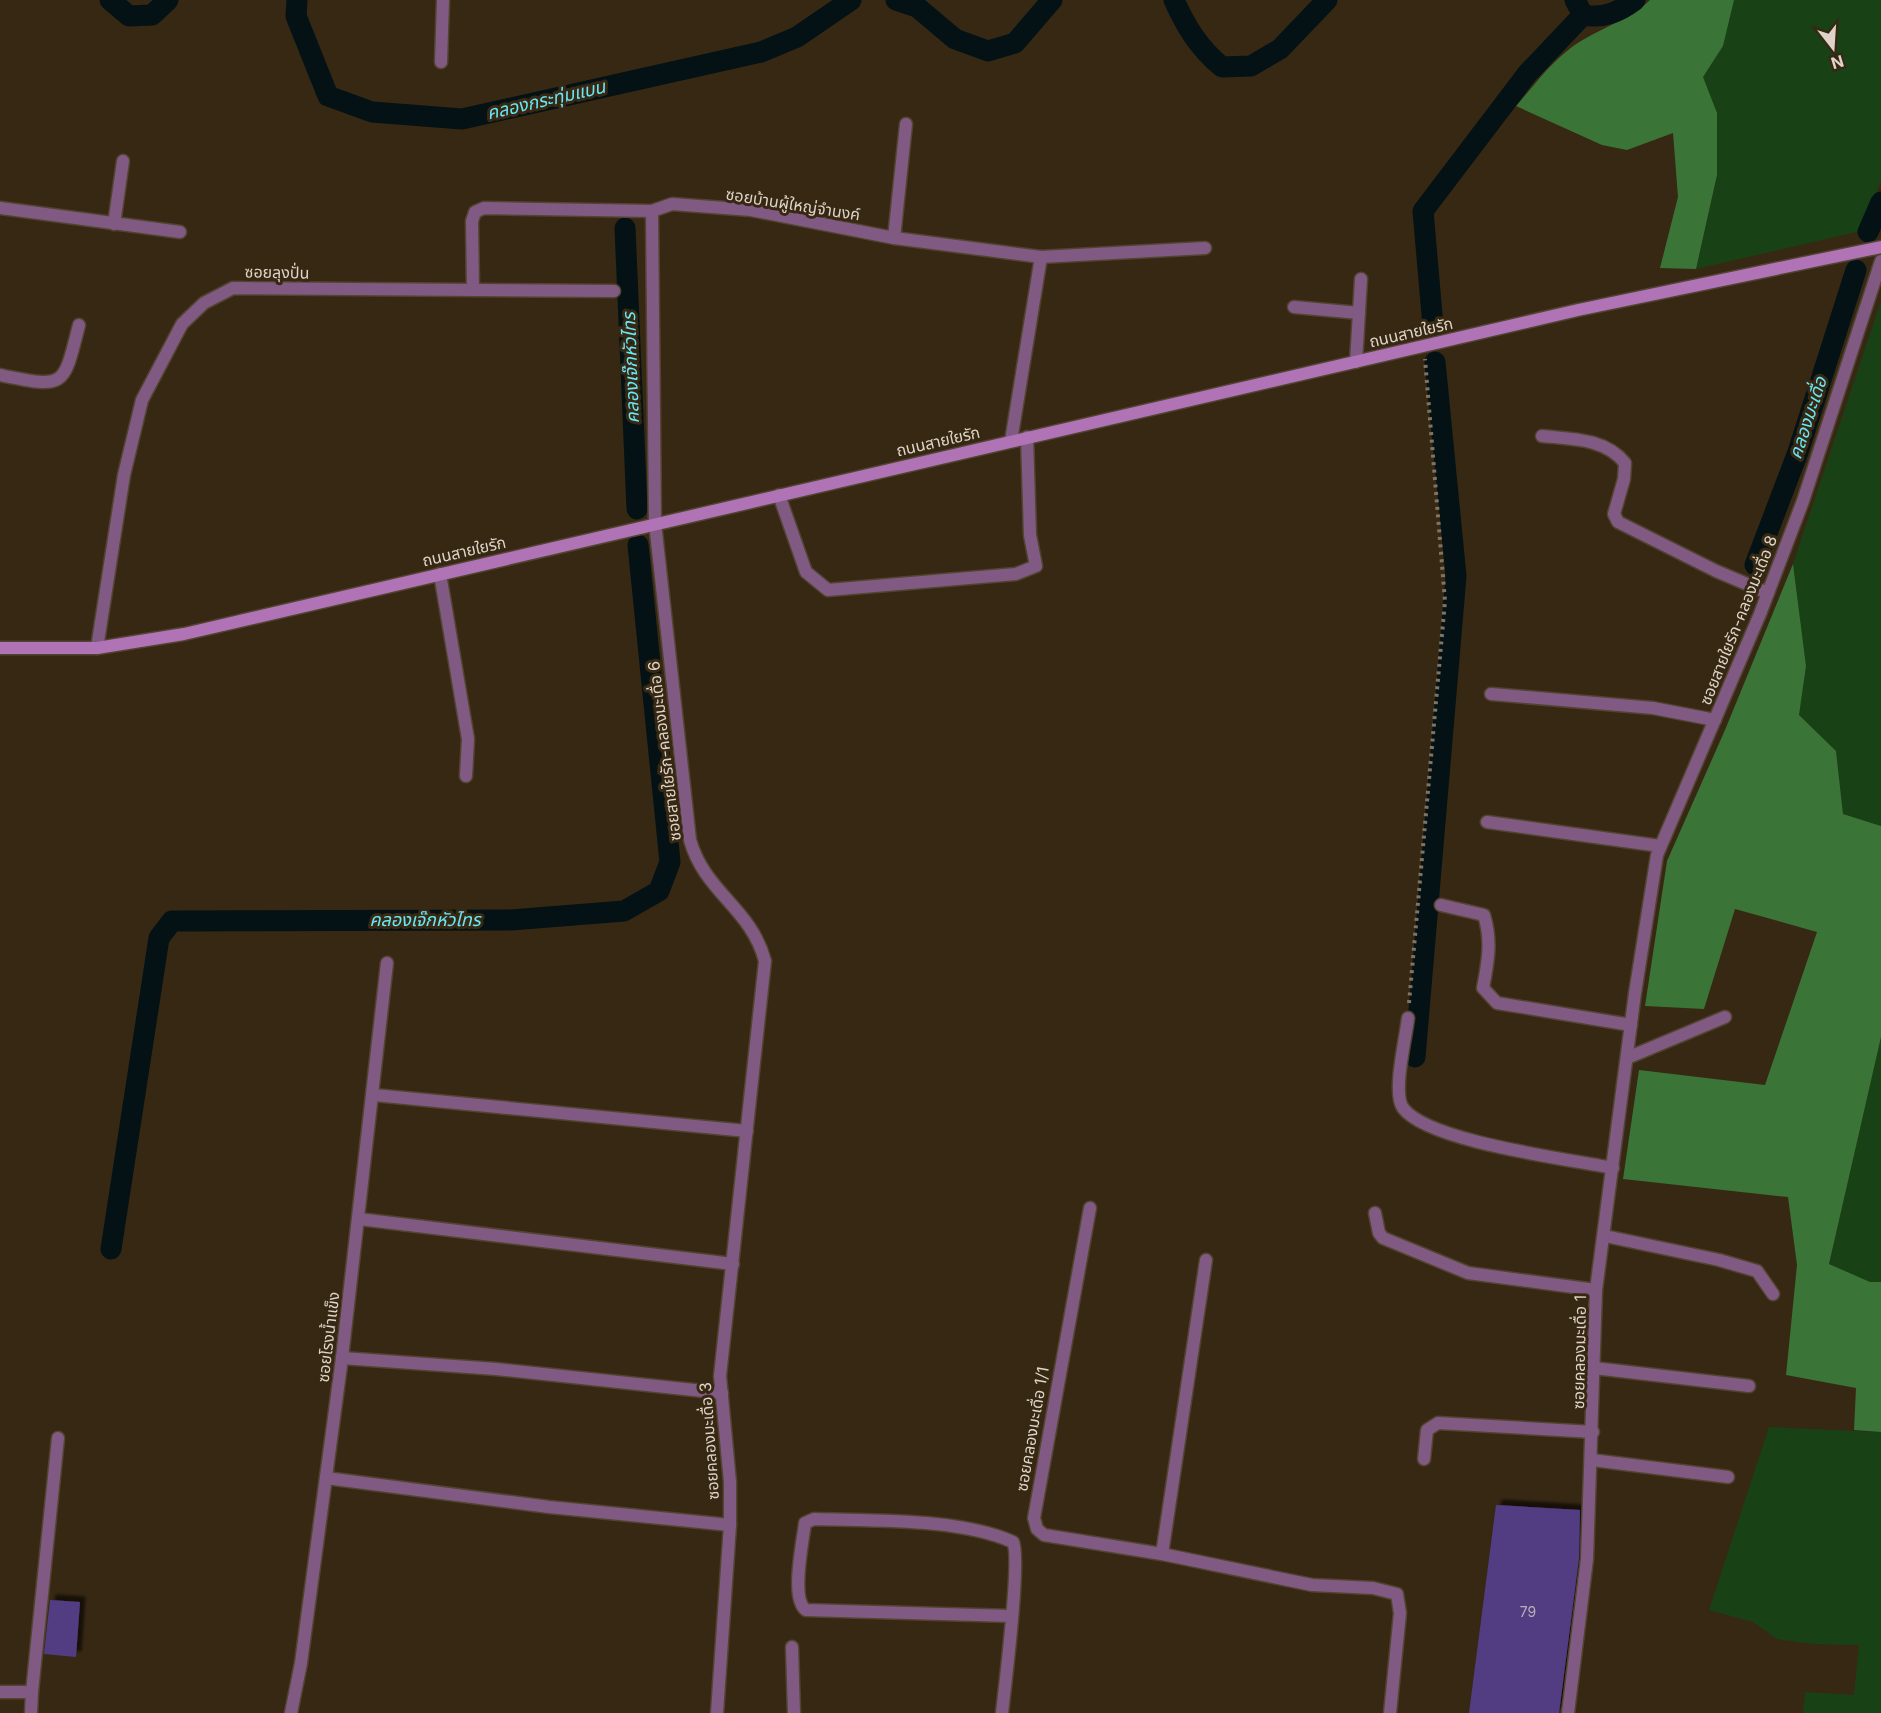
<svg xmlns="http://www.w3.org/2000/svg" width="1881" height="1713" font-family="Inter,'Noto Sans Thai',sans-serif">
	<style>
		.green { fill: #184216 }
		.forest { fill: #3a7537 }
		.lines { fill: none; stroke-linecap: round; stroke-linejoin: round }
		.canal { stroke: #041215; stroke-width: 21 }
		.building { fill: #523d82; filter: url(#shadow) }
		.lane-casing { stroke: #524430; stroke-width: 15 }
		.street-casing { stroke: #524430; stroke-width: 15 }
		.secondary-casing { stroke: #524430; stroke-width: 15 }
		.path { stroke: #817463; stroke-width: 4; stroke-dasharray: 3 4.5; stroke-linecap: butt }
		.lane { stroke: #805a83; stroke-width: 12 }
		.street { stroke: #805a83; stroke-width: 12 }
		.secondary { stroke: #af73b6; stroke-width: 12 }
		.labels { text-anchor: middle; stroke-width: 6; stroke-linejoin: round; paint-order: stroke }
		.number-label { font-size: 14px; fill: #bbaeb6 }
		.street-label { font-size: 16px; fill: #ded4c7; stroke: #372813 }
		.water-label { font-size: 18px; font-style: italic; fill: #68e7f7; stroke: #372813 }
	</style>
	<defs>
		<filter id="shadow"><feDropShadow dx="5.5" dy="-5.5" stdDeviation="1.5" flood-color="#0009"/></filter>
	</defs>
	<rect width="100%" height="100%" fill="#372813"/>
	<g class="green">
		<polygon points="1734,0 1881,0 1881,181 1861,231 1696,269 1717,175 1717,113 1703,77 1723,46"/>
		<polygon points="1881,301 1881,826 1843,814 1836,751 1799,715 1806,666 1793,564"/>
		<polygon points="1881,1037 1881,1282 1870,1282 1829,1264"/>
		<polygon points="1769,1427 1881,1432 1881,1713 1803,1713 1805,1692 1854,1695 1859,1645 1814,1644 1777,1639 1753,1622 1709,1610"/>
	</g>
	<g class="forest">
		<path d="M1650 0H1734L1723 46 1703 77 1717 113V175L1696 269 1660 268 1678 197 1673 133 1627 150 1602 145 1516 106C1532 88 1548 66 1567 51 1592 30 1626 23 1650 0Z"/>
		<polygon points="1793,564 1806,666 1799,715 1836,751 1843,814 1881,826 1881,1037 1829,1264 1870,1282 1881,1282 1881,1432 1854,1430 1856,1388 1786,1375 1797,1265 1788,1197 1623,1179 1639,1070 1765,1085 1817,932 1735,909 1704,1009 1645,1006 1667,861 1725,730"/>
	</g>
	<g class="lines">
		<g class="canal">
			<polyline points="110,0 129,16 152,15 168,0"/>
			<polyline points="297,0 296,16 328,96 372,112 462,119 761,52 797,37 851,0"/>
			<polyline points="896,0 917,7 955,39 988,51 1015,43 1052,0"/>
			<path d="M1174 0C1186 27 1199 48 1222 67L1251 66 1280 49 1327 0"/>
			<path d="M1575 0 1583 15C1603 19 1619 12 1635 0"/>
			<polyline points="625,228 637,509"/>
			<polyline points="1868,232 1881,202"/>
			<polyline points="1433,326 1423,211 1527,74 1583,15"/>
			<polyline points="1755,565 1798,452 1856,270"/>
			<polyline points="1415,1057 1456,576 1435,362"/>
			<polyline points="111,1249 159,938 172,921 511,920 624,911 659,891 670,862 638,545"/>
		</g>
	</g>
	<g class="building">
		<polygon points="1496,1505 1580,1510 1579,1558 1559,1713 1469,1713"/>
		<polygon points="50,1600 80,1602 76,1657 44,1654"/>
	</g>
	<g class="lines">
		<g class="lane-casing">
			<g id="lane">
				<polyline points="473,290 472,221 475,212 484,208 652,211"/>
				<polyline points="779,495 806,572 828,590 1016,574 1036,566 1030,535 1027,437"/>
				<polyline points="440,574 468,739 466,776"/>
				<polyline points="1627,1058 1725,1017"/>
				<polyline points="1605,1236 1719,1260 1757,1271 1773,1294"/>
				<polyline points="0,1692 32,1692 31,1713"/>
				<polyline points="32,1692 58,1438"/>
			</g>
		</g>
		<g class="street-casing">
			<g id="street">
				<polyline points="441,62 443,0"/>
				<polyline points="0,208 180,232"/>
				<polyline points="114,224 123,161"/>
				<polyline points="894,238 906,124"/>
				<polyline points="1294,307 1359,313"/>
				<polyline points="1356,362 1361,279"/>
				<path d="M0 375C65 388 63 389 79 325"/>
				<path d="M1542 436C1571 439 1605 438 1625 463L1624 479 1614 514 1618 522 1716 571 1768 593"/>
				<polyline points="1011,441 1041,257"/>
				<polyline points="97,648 124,475 142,400 182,324 204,303 233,288 614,291"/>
				<polyline points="1491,694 1653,708 1715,720"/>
				<polyline points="1487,822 1660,846"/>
				<path d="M1441 905 1484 915C1492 941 1488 962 1483 988L1497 1003 1631 1025"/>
				<path d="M1408 1018C1406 1037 1392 1093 1403 1108 1428 1142 1569 1159 1613 1168"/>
				<polyline points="374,1095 747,1131"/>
				<polyline points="1090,1208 1034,1518 1037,1529 1044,1535 1162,1554 1312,1585 1373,1588 1397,1594 1400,1613 1390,1713"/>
				<polyline points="1375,1213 1379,1233 1383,1238 1468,1273 1596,1290"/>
				<polyline points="359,1219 733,1264"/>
				<polyline points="342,1358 496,1369 722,1393"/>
				<polyline points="1594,1368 1749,1386"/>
				<polyline points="1424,1459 1427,1430 1438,1423 1593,1432"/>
				<polyline points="1592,1460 1728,1477"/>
				<polyline points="326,1478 549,1507 730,1525"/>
				<polyline points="1162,1554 1206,1260"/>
				<polyline points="792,1647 794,1713"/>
				<polyline points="291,1713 301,1663 342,1358 387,963"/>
				<path d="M717 1713 730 1525V1482L720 1376 765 961C751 908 705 893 690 840L655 523 652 211 672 204 751 210 894 238 1041 257 1205 248"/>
				<path d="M1002 1713C1005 1686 1021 1558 1013 1542 960 1518 873 1521 814 1519L805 1523C803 1541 790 1599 806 1610L1011 1616"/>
				<polyline points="1568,1713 1587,1559 1596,1290 1635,993 1657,855 1760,614 1803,501 1881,261"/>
			</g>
		</g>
		<g class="secondary-casing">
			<polyline id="secondary" points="0,648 97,648 184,634 1578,310 1881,247"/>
		</g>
		<polyline class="path" points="1409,1003 1445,601 1425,359"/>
		<use href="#lane" class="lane"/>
		<use href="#street" class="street"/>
		<use href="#secondary" class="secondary"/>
	</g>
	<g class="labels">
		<g class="number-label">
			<text x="1528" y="1617">79</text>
		</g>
		<g class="street-label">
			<text transform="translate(793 204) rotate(9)" y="6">ซอยบ้านผู้ใหญ่จำนงค์</text>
			<text transform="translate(277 272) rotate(1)" y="6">ซอยลุงปั่น</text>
			<text transform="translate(1411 332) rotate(-13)" y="6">ถนนสายใยรัก</text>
			<text transform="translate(938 441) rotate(-13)" y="6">ถนนสายใยรัก</text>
			<text transform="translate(464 551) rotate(-13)" y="6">ถนนสายใยรัก</text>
			<text transform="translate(1738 620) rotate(-68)" y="6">ซอยสายใยรัก-คลองมะเดื่อ 8</text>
			<text transform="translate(664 751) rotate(-97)" y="6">ซอยสายใยรัก-คลองมะเดื่อ 6</text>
			<text transform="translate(328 1337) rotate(-83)" y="6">ซอยโรงน้ำแข็ง</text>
			<text transform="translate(1579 1352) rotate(-89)" y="6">ซอยคลองมะเดื่อ 1</text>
			<text transform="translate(1032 1429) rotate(-80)" y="6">ซอยคลองมะเดื่อ 1/1</text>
			<text transform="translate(709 1441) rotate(-94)" y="6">ซอยคลองมะเดื่อ 3</text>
		</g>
		<g class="water-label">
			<text transform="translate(546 100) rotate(-13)" y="6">คลองกระทุ่มแบน</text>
			<text transform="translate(631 368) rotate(-92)" y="6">คลองเจ๊กหัวไทร</text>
			<text transform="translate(1808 418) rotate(-72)" y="6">คลองมะเดื่อ</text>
			<text x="425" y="926">คลองเจ๊กหัวไทร</text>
		</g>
	</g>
	<g transform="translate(1833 48) rotate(163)" stroke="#372813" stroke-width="4.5" paint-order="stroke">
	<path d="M0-4.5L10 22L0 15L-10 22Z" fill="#ded4c7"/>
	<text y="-9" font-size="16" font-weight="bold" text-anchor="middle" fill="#ded4c7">N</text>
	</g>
</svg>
